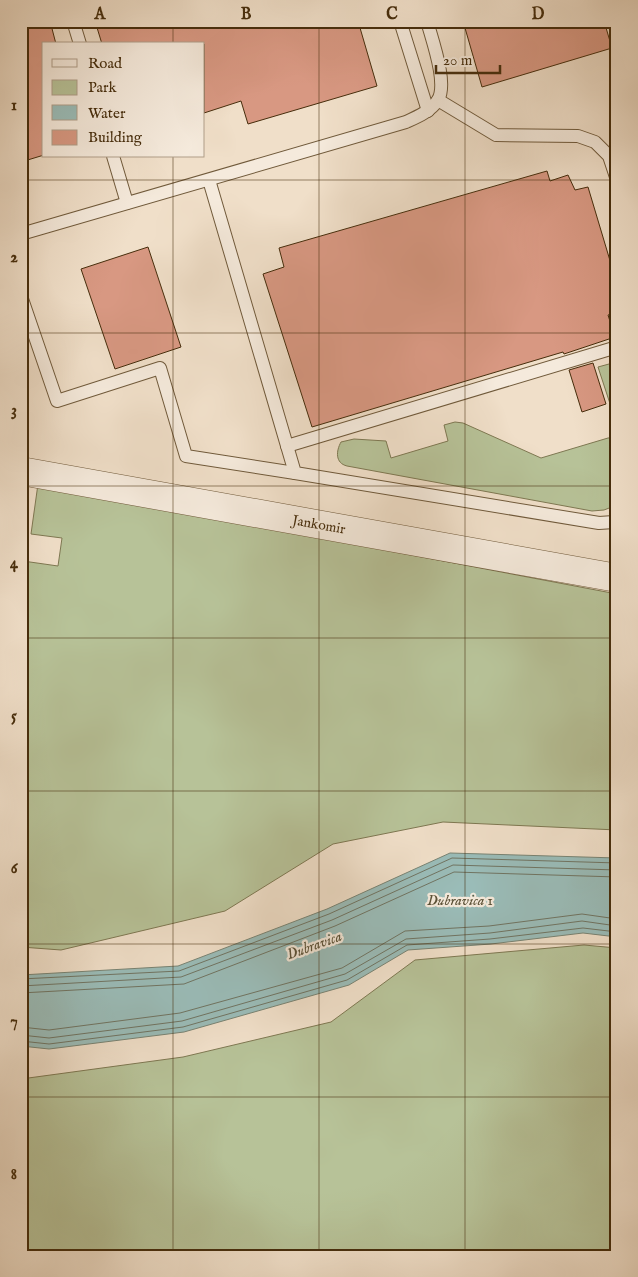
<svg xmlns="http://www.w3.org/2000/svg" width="638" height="1277" font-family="'IM FELL English',serif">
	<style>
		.green { fill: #b7c298; stroke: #7e7852 }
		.water { fill: #9abcb8; stroke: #788373 }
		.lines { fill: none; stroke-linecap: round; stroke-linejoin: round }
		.shore { stroke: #707462; stroke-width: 1 }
		.building { fill: #d89882; stroke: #462d0c }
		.service-casing { stroke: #705a3b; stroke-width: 14 }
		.tertiary-casing { stroke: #705a3b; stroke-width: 29 }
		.service { stroke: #f5eadc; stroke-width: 12 }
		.tertiary { stroke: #f5eadc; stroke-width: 28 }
		.grid { fill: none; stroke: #462d0c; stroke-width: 1; stroke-opacity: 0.55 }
		.labels { text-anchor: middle; stroke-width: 4.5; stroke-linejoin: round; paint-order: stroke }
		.street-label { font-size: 14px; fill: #462d0c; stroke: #f5eadc }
		.water-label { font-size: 15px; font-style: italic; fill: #5b5137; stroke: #f5eadc }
		.neatline { fill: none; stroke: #462d0c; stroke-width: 2 }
		.grid-label { font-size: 16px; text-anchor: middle; font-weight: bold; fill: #462d0c }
	</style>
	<rect width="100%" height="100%" fill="#f0dfc9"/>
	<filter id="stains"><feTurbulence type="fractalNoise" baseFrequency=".004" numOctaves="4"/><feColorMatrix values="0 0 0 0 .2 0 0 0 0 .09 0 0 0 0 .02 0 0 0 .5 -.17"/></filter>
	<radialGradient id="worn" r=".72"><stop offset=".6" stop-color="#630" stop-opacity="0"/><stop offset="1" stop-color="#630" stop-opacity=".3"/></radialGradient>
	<g class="green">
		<polygon points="609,364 617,366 617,417 615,419 598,367"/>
		<path d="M455 422 463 423 541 458 608 438 617 437V505L604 510 592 511 347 466C335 463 336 451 341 442L354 439 386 441 391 458 448 441 444 425Z"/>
		<polygon points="38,484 617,594 617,830 443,822 333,844 225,911 61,950 21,947 21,544 25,548 23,561 58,566 62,538 31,534"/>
		<polygon points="584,945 617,948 617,1256 21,1256 21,1079 183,1057 331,1022 415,960"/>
	</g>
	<polygon class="water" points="450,853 617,858 617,937 583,933 491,944 408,950 349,985 184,1032 49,1049 21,1046 21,975 178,966 327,909"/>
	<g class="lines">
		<g class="shore">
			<polyline points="21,979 179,971 329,914 452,858 617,863"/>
			<polyline points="21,986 181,977 332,920 453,865 617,870"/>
			<polyline points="21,993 184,984 335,926 454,872 617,877"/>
			<polyline points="21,1027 49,1030 180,1013 342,968 405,931 489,926 582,914 617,919"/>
			<polyline points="21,1035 49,1038 182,1021 345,974 406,939 490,933 582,921 617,926"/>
			<polyline points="21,1041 49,1044 183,1027 347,980 407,945 490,939 583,928 617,932"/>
		</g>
	</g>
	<g class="building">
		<polygon points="21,21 50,21 56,44 44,44 44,155 21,162"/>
		<polygon points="95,21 358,21 377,86 248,124 241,101 204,113 204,44 102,44"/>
		<polygon points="463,21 604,21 612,48 482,87"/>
		<polygon points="547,171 550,181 568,175 575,190 588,187 617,284 617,312 608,315 615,337 564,354 563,352 312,427 263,274 284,267 279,248"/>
		<polygon points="148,247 181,347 115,369 81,269"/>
		<polygon points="593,363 606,404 582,412 569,370"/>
	</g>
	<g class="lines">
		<g class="service-casing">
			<g id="service">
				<polyline points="73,21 80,44"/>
				<polyline points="400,21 428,111"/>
				<polyline points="438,100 496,135 578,136 595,142 609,156 617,180"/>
				<polyline points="113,156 127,203"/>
				<polyline points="209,180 295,473 599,523 614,522 617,520"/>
				<path d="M21 234 406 122C417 117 431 111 438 100 448 83 432 40 427 21"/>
				<polyline points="21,296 57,401 160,368 186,456 295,473"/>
				<polyline points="287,446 617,347"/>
			</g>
		</g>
		<g class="tertiary-casing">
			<polyline id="tertiary" points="21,471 617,578"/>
		</g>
		<use href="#service" class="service"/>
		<use href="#tertiary" class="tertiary"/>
	</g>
	<path class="grid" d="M173 21V44M319 21V1256M465 21V1256M173 156V1256M21 180H617M21 333H617M21 486H617M21 638H617M21 791H617M21 944H617M21 1097H617"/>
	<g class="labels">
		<g class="street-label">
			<text transform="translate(319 524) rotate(10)" y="5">Jankomir</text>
		</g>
		<g class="water-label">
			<text x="460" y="905">Dubravica 1</text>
			<text transform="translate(314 945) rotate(-20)" y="5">Dubravica</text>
		</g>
	</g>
	<rect width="638" height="1277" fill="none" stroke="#f0dfc9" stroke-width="55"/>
	<rect x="42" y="42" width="162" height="115" fill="#f5eadc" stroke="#af9e89"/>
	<rect x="52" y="59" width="25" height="8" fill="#f5eadc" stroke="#af9e89"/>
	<text x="88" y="68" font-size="15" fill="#462d0c">Road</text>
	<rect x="52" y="80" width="25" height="15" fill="#b7c298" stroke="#af9e89"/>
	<text x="88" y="92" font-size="15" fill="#462d0c">Park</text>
	<rect x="52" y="105" width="25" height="15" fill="#9abcb8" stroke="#af9e89"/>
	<text x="88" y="118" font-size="15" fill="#462d0c">Water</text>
	<rect x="52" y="130" width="25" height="15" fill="#d89882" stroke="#af9e89"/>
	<text x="88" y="142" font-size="15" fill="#462d0c">Building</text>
	<path d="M436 65v8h64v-8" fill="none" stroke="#462d0c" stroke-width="2.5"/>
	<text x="443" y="65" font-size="15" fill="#462d0c" stroke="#f5eadc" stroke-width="4" paint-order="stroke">20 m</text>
	<rect x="28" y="28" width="582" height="1222" class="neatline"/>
	<g class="grid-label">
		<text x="100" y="19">A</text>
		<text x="246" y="19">B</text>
		<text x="392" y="19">C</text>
		<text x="538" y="19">D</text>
		<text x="14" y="110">1</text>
		<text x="14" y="262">2</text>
		<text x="14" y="415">3</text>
		<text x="14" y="568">4</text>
		<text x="14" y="721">5</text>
		<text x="14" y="873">6</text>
		<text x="14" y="1026">7</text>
		<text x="14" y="1179">8</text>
	</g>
	<rect width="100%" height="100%" filter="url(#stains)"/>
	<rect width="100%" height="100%" fill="url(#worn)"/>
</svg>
